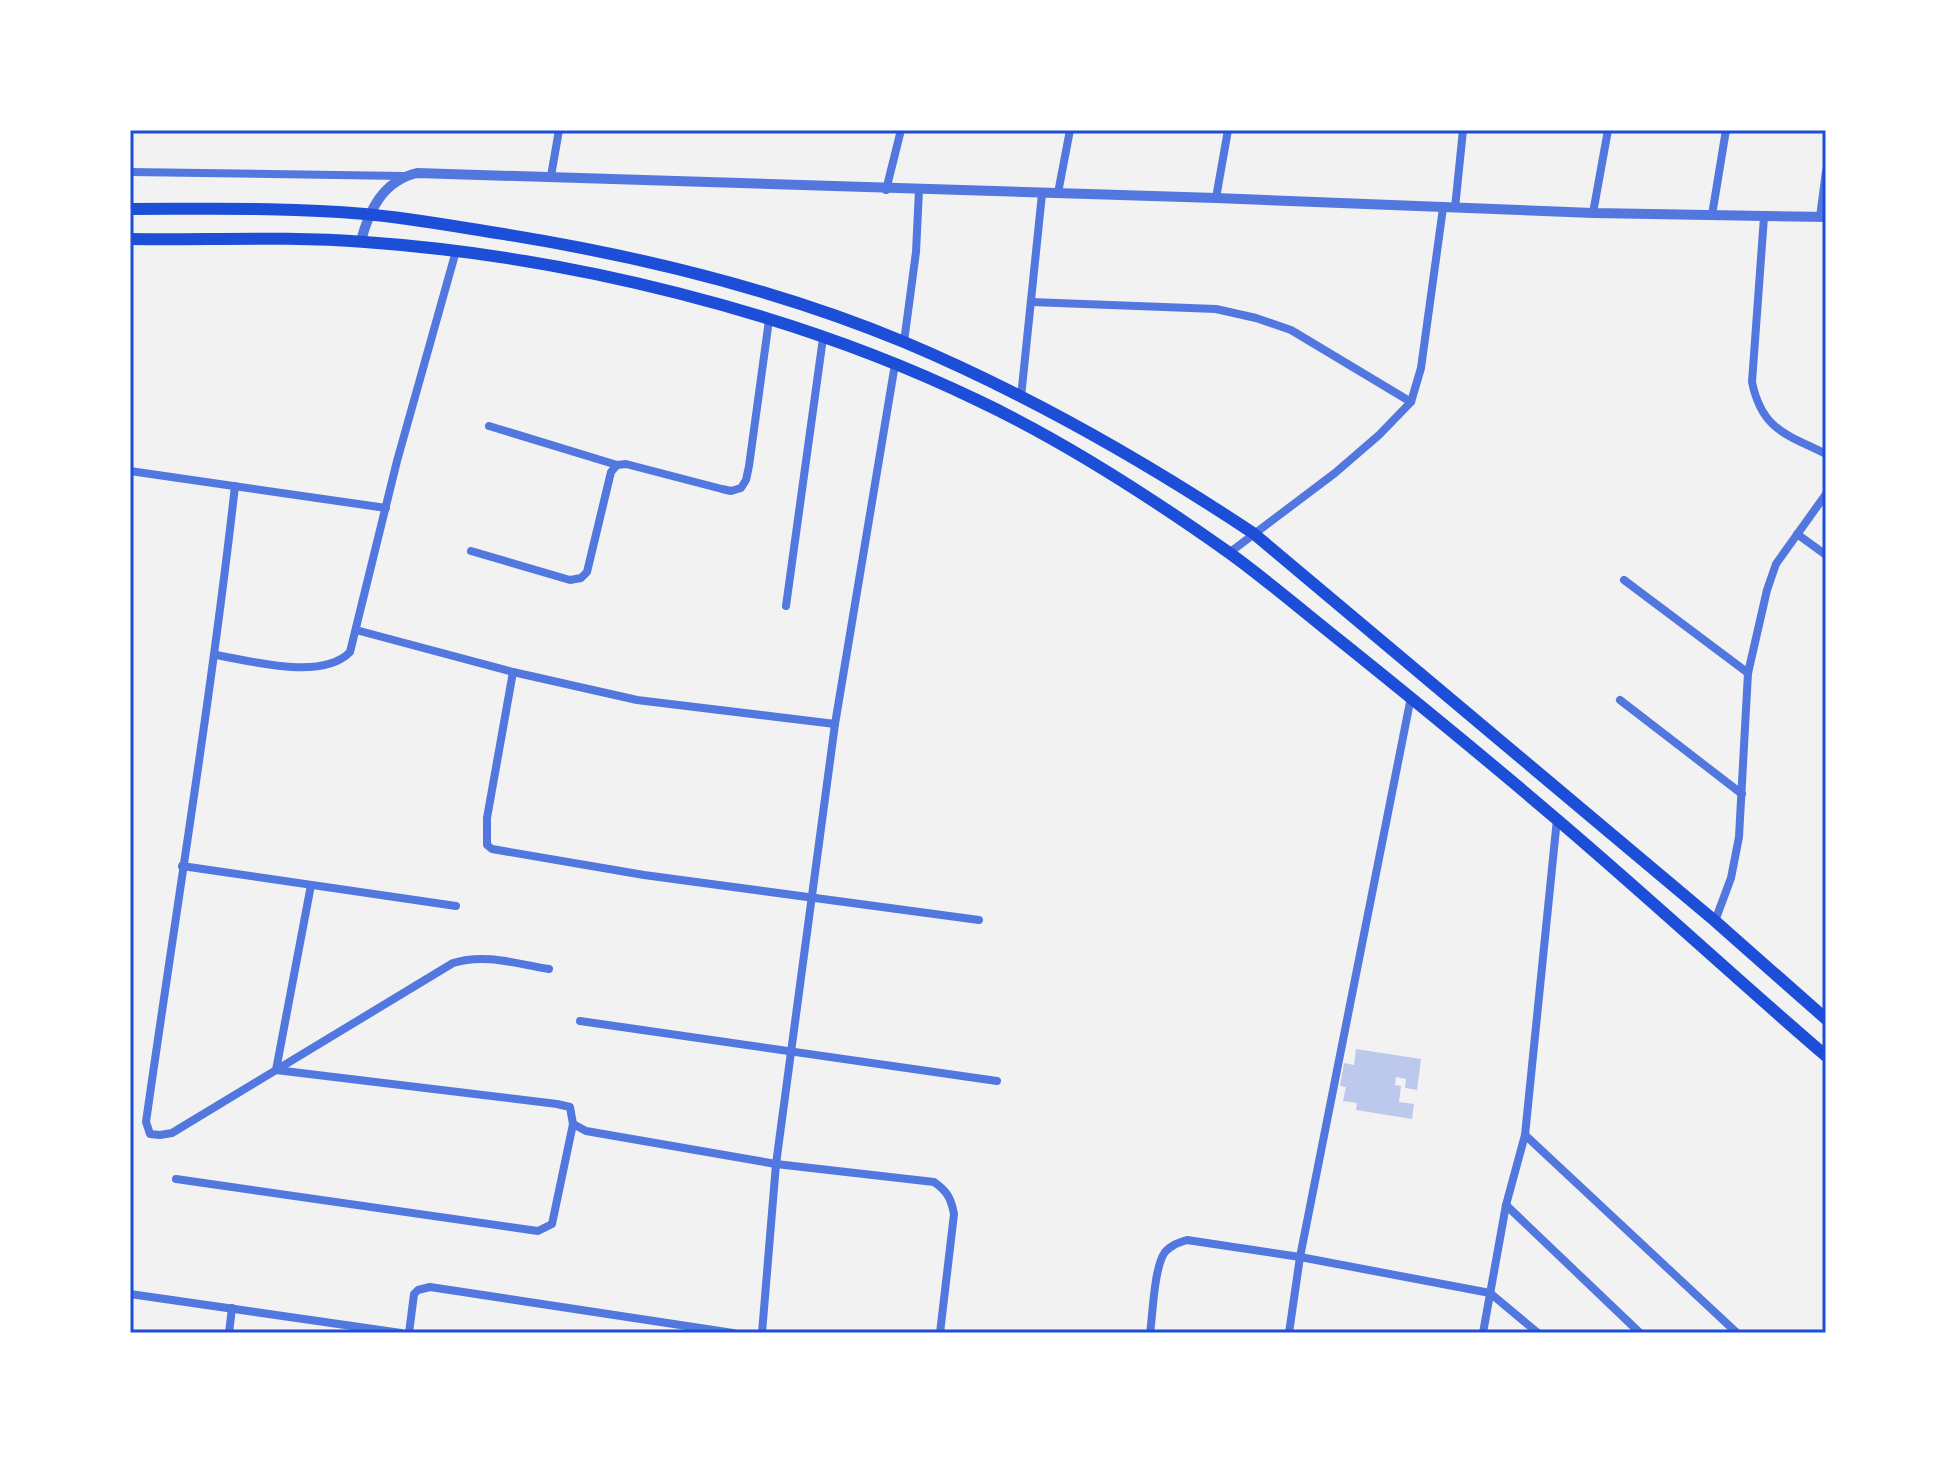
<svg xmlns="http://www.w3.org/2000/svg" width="1956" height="1463" font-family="Spectral,serif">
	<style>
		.building { fill: #bdc9ec }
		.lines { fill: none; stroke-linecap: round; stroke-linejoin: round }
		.minor { stroke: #5277de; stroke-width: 8 }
		.tertiary { stroke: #5277de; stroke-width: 10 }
		.primary { stroke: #1d4ed8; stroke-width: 12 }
		.neatline { fill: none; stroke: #1d4ed8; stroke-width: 3 }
	</style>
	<rect width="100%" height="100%" fill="#f2f2f2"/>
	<polygon class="building" points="1356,1049 1421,1059 1417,1090 1405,1088 1406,1079 1396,1077 1395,1085 1401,1086 1399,1102 1414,1104 1412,1119 1356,1110 1357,1103 1343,1101 1346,1087 1340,1086 1344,1063 1354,1065"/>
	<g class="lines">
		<g class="minor">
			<polyline points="130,172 403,176"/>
			<polyline points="551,176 559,130"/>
			<polyline points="886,190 901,130"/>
			<polyline points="1058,193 1070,130"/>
			<polyline points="1216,198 1228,130"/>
			<polyline points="1455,208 1463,130"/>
			<polyline points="1593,213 1608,130"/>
			<polyline points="1712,215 1726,130"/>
			<path d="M1764 217 1752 382C1762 430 1786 434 1826 454"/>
			<polyline points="1820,217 1826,171"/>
			<polyline points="1031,302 1216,309 1256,318 1291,330 1411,402"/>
			<polyline points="904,342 916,252 919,190"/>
			<polyline points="1021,397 1042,194"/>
			<polyline points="489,426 617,465 626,464 722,489 731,491 741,488 746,480 749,466 769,320"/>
			<polyline points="130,471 386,508"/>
			<path d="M235 486C211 699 176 910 146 1122L150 1134 160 1135 172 1133 453 963C485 953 517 964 549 969"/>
			<polyline points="1797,534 1826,555"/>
			<polyline points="471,551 570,580 581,578 587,572 611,472 617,465"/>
			<polyline points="1229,553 1335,473 1379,435 1411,402 1421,368 1443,208"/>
			<polyline points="1624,580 1748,673"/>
			<polyline points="786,606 823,338"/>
			<polyline points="356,630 513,672 637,700 835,724"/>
			<path d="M216 655C251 661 322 681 350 652L397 461 456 251"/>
			<polyline points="513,672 487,818 487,845 492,849 644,875 979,920"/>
			<polyline points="1620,700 1742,794"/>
			<polyline points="182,866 456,906"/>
			<path d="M311 885 276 1070 557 1104 570 1107 573 1124 586 1131 776 1164 934 1182C947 1191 951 1198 954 1214L940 1333"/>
			<polyline points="1715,921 1731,878 1739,837 1748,673 1767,590 1776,564 1826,494"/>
			<polyline points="580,1021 997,1081"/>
			<polyline points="1525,1135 1737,1333"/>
			<polyline points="176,1179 538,1231 552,1224 573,1124"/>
			<polyline points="1506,1205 1640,1333"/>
			<polyline points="130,1294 401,1333"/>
			<polyline points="229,1333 232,1308"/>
			<polyline points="409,1333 414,1294 418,1290 430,1287 733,1333"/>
			<polyline points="762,1333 776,1164 835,724 895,364"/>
			<path d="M1150 1333C1153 1313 1154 1267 1165 1252 1171 1245 1178 1243 1187 1240L1300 1257 1490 1293 1538 1333"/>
			<polyline points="1289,1333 1300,1257 1411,697"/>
			<polyline points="1483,1333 1506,1205 1525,1135 1557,819"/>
		</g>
		<path class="tertiary" d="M361 241C369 210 383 181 417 173L1216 198 1593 213 1826 217"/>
		<g class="primary">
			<path d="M130 209C208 209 287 207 365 214 409 218 453 226 497 233 636 255 774 288 904 342 1025 393 1143 460 1253 533L1715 921 1826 1019"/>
			<path d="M130 239C208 240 287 236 365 242 566 256 795 312 977 400 1064 441 1149 496 1228 552 1267 580 1305 613 1343 643 1414 700 1485 758 1554 817 1646 895 1734 977 1826 1056"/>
		</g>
	</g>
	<rect width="1956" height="1463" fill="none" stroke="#ffffff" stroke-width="264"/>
	<rect x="132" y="132" width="1692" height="1199" class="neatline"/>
</svg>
